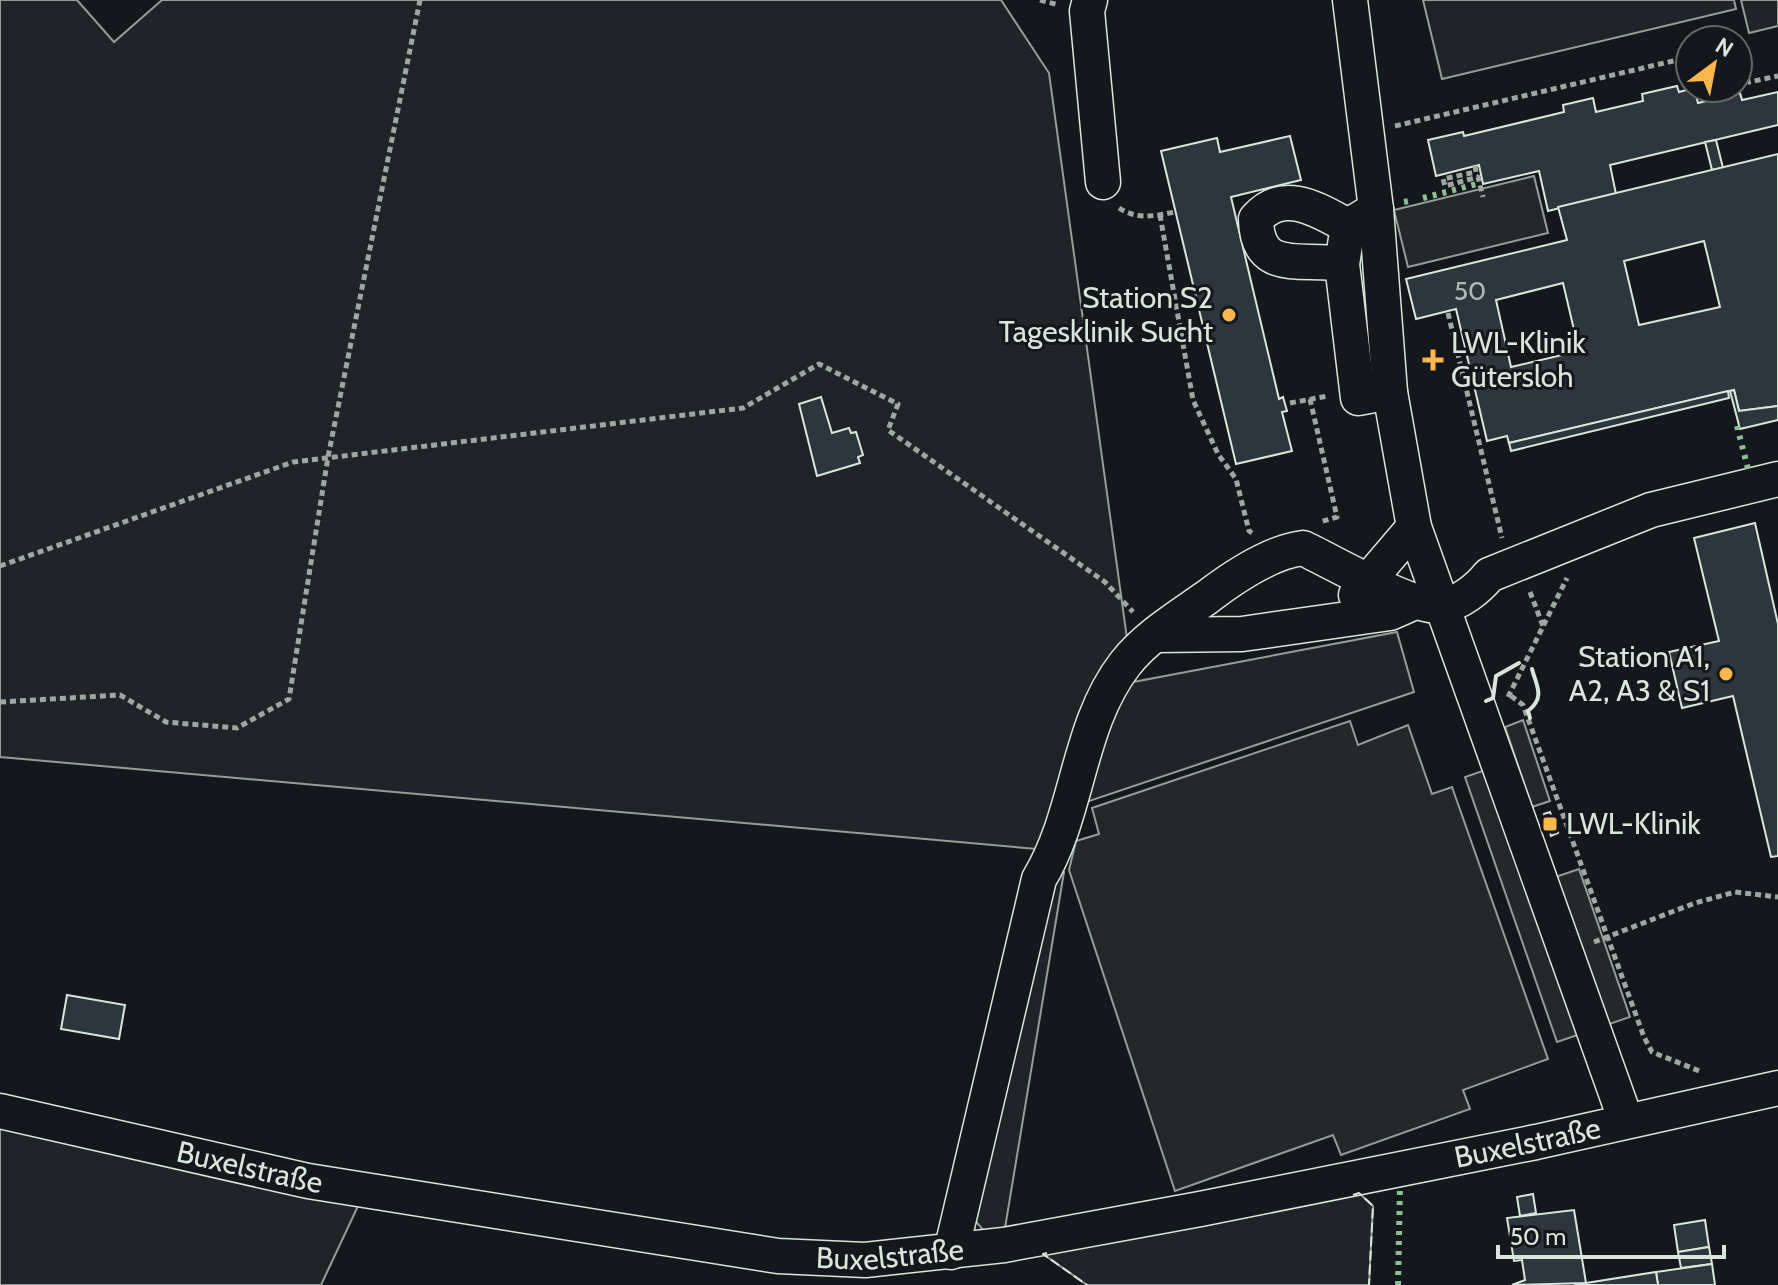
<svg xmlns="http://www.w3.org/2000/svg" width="1778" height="1285" font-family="Cabin,sans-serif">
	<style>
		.green { fill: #202428; stroke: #939e99; stroke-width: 2 }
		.parking { fill: #24282b; stroke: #939e99; stroke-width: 2 }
		.building { fill: #2c363c; stroke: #d8e6dc; stroke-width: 2; fill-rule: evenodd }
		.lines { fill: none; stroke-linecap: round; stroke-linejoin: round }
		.minor-casing { stroke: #d8e6dc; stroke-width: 37 }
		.path { stroke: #9da8a2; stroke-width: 5; stroke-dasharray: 6 4; stroke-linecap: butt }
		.minor { stroke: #14181c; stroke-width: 34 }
		.hedge { stroke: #8ac095; stroke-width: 6; stroke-dasharray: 4 6; stroke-linecap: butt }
		.fence { stroke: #d8e6dc; stroke-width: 2; stroke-dasharray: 10 4; stroke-linecap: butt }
		.wall { stroke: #d8e6dc; stroke-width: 4 }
		.poi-dot { fill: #ffb74d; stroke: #14181c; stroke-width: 3 }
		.labels { text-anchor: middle; stroke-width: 6; stroke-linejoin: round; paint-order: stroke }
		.number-label { font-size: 26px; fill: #adbab4 }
		.poi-label { font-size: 30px; fill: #d8e6dc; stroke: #14181c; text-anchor: end }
		.street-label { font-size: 30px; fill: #d8e6dc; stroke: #14181c }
	</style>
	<rect width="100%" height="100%" fill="#14181c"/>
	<g class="green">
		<polygon points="0,0 77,0 114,42 162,0 1001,0 1049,73 1133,682 1397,632 1414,692 1077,805 1037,849 0,757"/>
		<polygon points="1423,0 1734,0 1736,9 1442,79"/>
		<polygon points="1741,0 1778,0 1778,26 1749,33"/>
		<polygon points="1064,872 1005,1228 983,1230 973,1218 1047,876"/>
		<polygon points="0,1127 345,1202 358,1206 321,1285 0,1285"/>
		<polygon points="1359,1193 1373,1206 1369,1285 1087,1285 1043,1254"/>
	</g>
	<g class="parking">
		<polygon points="1534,176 1548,233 1408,267 1394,210"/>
		<polygon points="1523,720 1550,801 1532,807 1505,727"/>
		<polygon points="1350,721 1358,745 1408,725 1432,794 1452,787 1548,1059 1463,1090 1470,1109 1341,1155 1333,1135 1175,1191 1069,870 1076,841 1099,834 1092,808"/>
		<polygon points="1491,768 1532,885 1579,869 1630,1017 1557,1042 1465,777"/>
	</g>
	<g class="building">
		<polygon points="1677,86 1679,92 1694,88 1698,103 1740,93 1742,100 1778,92 1778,125 1610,165 1616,194 1548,211 1539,171 1483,184 1479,165 1436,176 1428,140 1463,132 1464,136 1564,112 1563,105 1593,98 1596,112 1643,101 1642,94"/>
		<polygon points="1290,136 1301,180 1231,197 1279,399 1283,397 1287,411 1282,412 1292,451 1236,464 1161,151 1217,138 1220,152"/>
		<polygon points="1716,140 1723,168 1712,170 1705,142"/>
		<path d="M1778 154V406L1739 411 1734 390 1509 443 1507 436 1487 441 1456 309 1416 319 1406 279 1567 240 1558 207ZM1704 241 1720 307 1639 325 1624 261ZM1563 283 1579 351 1511 367 1496 300Z"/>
		<polygon points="1734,390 1739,411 1778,406 1778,420 1740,429 1730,391"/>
		<polygon points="1728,391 1729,398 1511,451 1509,443"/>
		<polygon points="821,397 832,433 849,428 851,433 856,432 863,455 858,457 860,463 817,476 799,404"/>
		<polygon points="1755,523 1778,624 1778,856 1771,857 1733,696 1682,708 1669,652 1719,641 1694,538"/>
		<polygon points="1550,812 1558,833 1551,836 1544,814"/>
		<polygon points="67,995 125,1005 119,1039 61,1029"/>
		<polygon points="1533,1194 1536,1213 1520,1216 1517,1197"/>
		<polygon points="1574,1210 1586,1283 1512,1285 1525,1280 1522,1260 1514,1261 1507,1218"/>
		<polygon points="1705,1220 1709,1247 1678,1252 1674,1225"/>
		<polygon points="1709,1247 1712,1264 1681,1268 1678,1252"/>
		<polygon points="1712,1264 1715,1285 1658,1285 1656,1272"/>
		<polygon points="1656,1272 1658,1285 1574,1285 1586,1283"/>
	</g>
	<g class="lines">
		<g class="minor-casing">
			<g id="minor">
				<polyline points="1090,0 1087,11 1103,182"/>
				<polyline points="1350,0 1376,209 1390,392 1414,527 1626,1121"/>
				<polyline points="1376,209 1348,226 1342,264 1358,398 1390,392"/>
				<path d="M1342 264C1302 257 1257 276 1256 219 1284 187 1318 210 1348 226"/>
				<polyline points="1356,595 1414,527"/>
				<polyline points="1155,635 1242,634 1390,613 1415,602"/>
				<path id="s1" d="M0 1111 308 1181 778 1256 865 1260 1004 1245 1200 1209 1536 1142 1778 1088"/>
				<path d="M951 1252 1039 879C1079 813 1077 726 1125 664 1146 637 1179 617 1206 598 1232 578 1271 552 1303 548 1333 562 1413 609 1442 606 1459 604 1479 588 1489 575L1651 510 1778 479"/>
			</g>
		</g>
		<g class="path">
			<polyline points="1040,0 1059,5"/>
			<polyline points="1738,73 1749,82 1778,76"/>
			<polyline points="1395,126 1690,57"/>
			<polyline points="1475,166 1476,172 1443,179 1445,186 1478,177 1483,197"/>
			<path d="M1119 208C1138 220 1154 216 1175 212"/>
			<polyline points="1160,215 1193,400 1218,454 1236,479 1249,531 1252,533"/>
			<polyline points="1448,313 1502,538"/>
			<polyline points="1310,399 1337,517 1320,522"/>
			<polyline points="1290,403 1328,396"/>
			<polyline points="0,566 293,462 743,408 819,364 898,404 888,430 1105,582 1133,612"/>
			<polyline points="1530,592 1543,626"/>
			<polyline points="1511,696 1523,705 1644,1037 1652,1052 1702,1072"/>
			<polyline points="1508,697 1567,578"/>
			<polyline points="0,702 120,695 166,722 237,728 289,699 328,457 420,0"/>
			<polyline points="1594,942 1695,903 1735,892 1778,897"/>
		</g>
		<use href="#minor" class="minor"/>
		<g class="hedge">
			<polyline points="1423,198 1477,184"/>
			<polyline points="1404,202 1409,201"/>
			<polyline points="1737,426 1749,473"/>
			<polyline points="1398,1285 1400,1187"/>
		</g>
		<g class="fence">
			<polyline points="1353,1195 1359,1193 1373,1206 1369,1285"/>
			<polyline points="1047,1253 1043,1254 1087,1285"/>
		</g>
		<g class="wall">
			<polyline points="1486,701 1493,698 1496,676 1519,663"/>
			<path d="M1530 718 1528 711C1546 697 1536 685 1532 669"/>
		</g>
	</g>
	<g class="poi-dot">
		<circle cx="1229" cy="315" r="8"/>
		<path d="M1429 348h8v8h8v8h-8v8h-8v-8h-8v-8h8z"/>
		<circle cx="1726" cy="674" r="8"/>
		<rect x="1542" y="816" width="16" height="16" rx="4"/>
	</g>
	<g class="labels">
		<g class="number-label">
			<text x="1470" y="300">50</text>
		</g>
		<g class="poi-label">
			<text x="1213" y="308">Station S2<tspan x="1213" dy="34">Tagesklinik Sucht</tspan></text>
			<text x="1451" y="353" text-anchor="start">LWL-Klinik<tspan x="1451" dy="34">Gütersloh</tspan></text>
			<text x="1710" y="667">Station A1,<tspan x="1710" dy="34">A2, A3 &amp; S1</tspan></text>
			<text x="1566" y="834" text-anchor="start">LWL-Klinik</text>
		</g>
		<g class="street-label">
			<text dy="10" stroke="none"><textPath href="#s1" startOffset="1552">Buxelstraße</textPath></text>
			<text dy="10" stroke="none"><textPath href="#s1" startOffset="256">Buxelstraße</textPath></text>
			<text dy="10" stroke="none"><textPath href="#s1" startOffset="904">Buxelstraße</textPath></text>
		</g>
	</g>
	<g transform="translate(1714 64) rotate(32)"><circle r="38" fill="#14181c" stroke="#626a69" stroke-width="2"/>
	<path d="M0-6L14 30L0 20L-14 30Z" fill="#ffb74d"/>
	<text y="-12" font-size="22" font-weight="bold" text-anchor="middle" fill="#d8e6dc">N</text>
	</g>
	<path d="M1498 1245v12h226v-12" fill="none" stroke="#d8e6dc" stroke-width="4"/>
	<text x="1510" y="1245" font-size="24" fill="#d8e6dc" stroke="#14181c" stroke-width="6" paint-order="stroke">50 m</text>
</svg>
